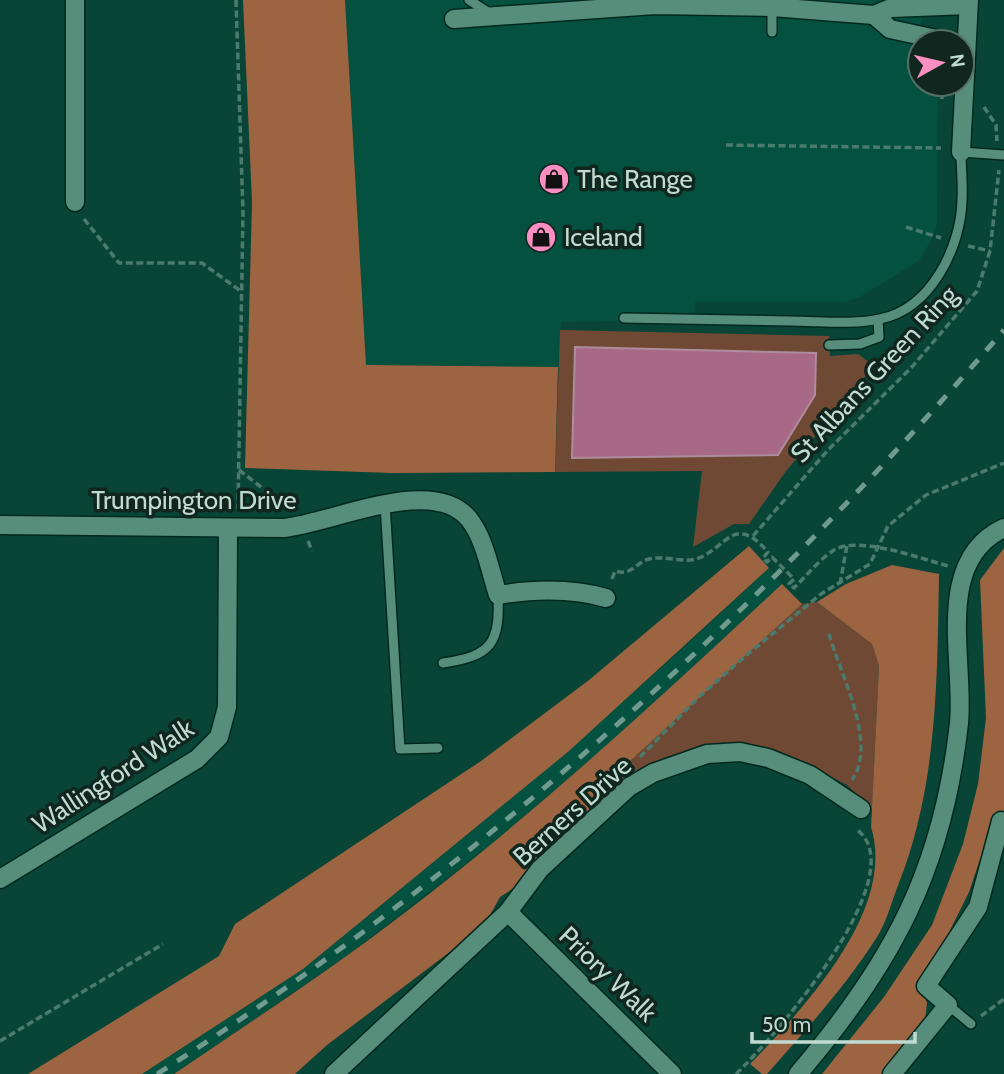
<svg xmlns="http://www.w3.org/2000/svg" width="1004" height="1074" font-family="Cabin,sans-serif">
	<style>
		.built { fill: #045140 }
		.green { fill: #6f4933 }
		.forest { fill: #9d6441 }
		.water { fill: #a86986; stroke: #af8c9d; stroke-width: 2 }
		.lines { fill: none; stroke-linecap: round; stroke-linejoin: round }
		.lane-casing { stroke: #00291e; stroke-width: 12 }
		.street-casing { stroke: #00291e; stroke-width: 21 }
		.secondary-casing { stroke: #00291e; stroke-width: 21 }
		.path { stroke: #4a7b6e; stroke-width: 3.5; stroke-dasharray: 7 3.5; stroke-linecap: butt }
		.lane { stroke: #578d7b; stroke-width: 9 }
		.street { stroke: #578d7b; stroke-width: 18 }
		.secondary { stroke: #578d7b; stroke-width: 18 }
		.rail { stroke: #6f9a8d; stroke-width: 5; stroke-dasharray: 12 12; stroke-linecap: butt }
		.labels { text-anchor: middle; stroke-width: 7; stroke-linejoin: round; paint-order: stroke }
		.poi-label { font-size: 26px; fill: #c0dcd2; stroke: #10261f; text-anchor: start }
		.street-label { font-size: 26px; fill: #c0dcd2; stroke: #10261f }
	</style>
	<rect width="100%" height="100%" fill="#084536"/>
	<g class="built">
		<polygon points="345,0 925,0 915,53 920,59 920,84 936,84 938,89 937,224 933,237 919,261 858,298 844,302 695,302 694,320 561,322 558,367 366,365"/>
		<polygon points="769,568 782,584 623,732 493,842 346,956 174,1074 142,1074 303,969 479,825 674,657"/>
	</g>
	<g class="green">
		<polygon points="560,330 829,336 830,356 858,354 874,366 786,471 749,524 734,524 693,547 702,471 555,472"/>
		<polygon points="817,602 872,644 879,666 872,809 847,785 791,756 766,749 707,748 684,752 664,758 626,781 629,762 802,604"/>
	</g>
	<g class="forest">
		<polygon points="243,0 345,0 366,365 558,367 555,472 392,473 245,468 252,202"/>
		<polygon points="749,546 769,568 569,751 303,969 142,1074 28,1074 219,956 235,924 481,761 589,680"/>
		<polygon points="1004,548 1004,814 996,812 969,892 922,987 927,1003 925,1020 885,1074 822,1074 884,997 932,925 963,844 978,784 986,718 980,580"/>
		<path d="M892 565 939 574C937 681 938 787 897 888 891 904 886 923 877 937 845 987 806 1030 767 1074H762L750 1064C803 1009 897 910 871 827L879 666 872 644 817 602 846 584Z"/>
		<path d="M782 584 802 604 629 762 626 781 517 886 500 897 484 926 327 1045 295 1074H174C231 1035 289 997 345 957 501 845 642 715 782 584Z"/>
	</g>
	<polygon class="water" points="575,347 816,353 815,395 778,455 572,458"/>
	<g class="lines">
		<g class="lane-casing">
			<g id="lane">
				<polyline points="469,0 491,14"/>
				<polyline points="772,32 772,7"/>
				<path d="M624 318C680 319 735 320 790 321 819 321 852 325 880 319 931 309 961 247 962 200 963 184 961 168 961 152L1004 155"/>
				<polyline points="829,345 860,344 879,337 878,320"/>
				<polyline points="385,504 400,749 438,748"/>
				<path d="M443 663C492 656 500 643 498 595"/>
				<polyline points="948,1005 971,1024"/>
			</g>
		</g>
		<g class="street-casing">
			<g id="street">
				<polyline points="874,15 890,29 950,42"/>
				<polyline points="454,19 655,5 772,7 874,15 891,8 968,5"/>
				<polyline points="75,202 75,0"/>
				<path d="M0 525 284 528C333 523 433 474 469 519 485 539 490 571 498 595 535 589 571 588 606 598"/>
				<polyline points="0,879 197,759 219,737 227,707 228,529"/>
				<polyline points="508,912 672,1074"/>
				<polyline points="334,1074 508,912 540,869 629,787 653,773 707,754 740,752 768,758 810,775 861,809"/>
				<polyline points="892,1074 948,1005 926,986 978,907 1001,821"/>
			</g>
		</g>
		<g class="secondary-casing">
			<g id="secondary">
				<polyline points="961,152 969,0"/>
				<path d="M798 1074C893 963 943 869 959 723 965 660 933 561 1004 528"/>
			</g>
		</g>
		<g class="path">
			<polyline points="236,0 243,212 238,509"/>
			<polyline points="942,99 942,89"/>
			<polyline points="984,107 996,125 997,141"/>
			<polyline points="726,145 941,148"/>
			<polyline points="84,219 119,263 202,263 242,292"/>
			<polyline points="906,227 941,238"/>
			<polyline points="968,246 990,251"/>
			<polyline points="239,470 287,507"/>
			<polyline points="753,536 828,450 911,368 977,291 990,251 999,170"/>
			<polyline points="308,541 312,551"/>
			<path d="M612 579 615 571C632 576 635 563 649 559 664 555 685 564 699 558 729 545 734 514 768 552L763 558 767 562 772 557 794 579 789 584 794 588C806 576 820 559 834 550 858 535 922 559 948 566"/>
			<polyline points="840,584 847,545"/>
			<path d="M829 634C840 674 878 743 852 780"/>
			<polyline points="640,757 701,695 748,654 821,594 870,564 888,526 926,495 1004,463"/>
			<polyline points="981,1016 1004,999"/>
			<polyline points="0,1041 163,944"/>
			<path d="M736 1074C771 1041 918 873 856 829"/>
		</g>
		<use href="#lane" class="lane"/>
		<use href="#street" class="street"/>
		<use href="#secondary" class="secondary"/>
		<path class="rail" d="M157 1074C475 872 759 614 1004 330"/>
	</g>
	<defs>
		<g id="shop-disc" transform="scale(1.575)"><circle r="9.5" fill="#fc8fc2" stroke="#10261f"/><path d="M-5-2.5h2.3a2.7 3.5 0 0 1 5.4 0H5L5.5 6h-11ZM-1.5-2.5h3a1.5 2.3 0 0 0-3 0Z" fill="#111"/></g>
	</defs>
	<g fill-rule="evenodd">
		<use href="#shop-disc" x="554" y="179"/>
		<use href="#shop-disc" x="541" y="237"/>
	</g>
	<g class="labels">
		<g class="poi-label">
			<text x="577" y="188">The Range</text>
			<text x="564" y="246">Iceland</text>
		</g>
		<g class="street-label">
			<text transform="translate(874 374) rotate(-47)" y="9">St Albans Green Ring</text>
			<text x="194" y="509">Trumpington Drive</text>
			<text transform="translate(113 776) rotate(-33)" y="9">Wallingford Walk</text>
			<text transform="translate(572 811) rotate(-42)" y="9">Berners Drive</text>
			<text transform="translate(608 974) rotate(44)" y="9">Priory Walk</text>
		</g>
	</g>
	<g transform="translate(941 63) rotate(82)"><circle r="33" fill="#10261f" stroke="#566f67" stroke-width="2"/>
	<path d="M0-5L12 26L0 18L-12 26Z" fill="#fc8fc2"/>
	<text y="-10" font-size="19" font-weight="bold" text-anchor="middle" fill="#c0dcd2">N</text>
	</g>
	<path d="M752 1032v10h163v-10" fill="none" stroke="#c0dcd2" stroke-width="3.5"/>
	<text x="762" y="1032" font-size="21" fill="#c0dcd2" stroke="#10261f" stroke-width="5" paint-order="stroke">50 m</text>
</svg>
